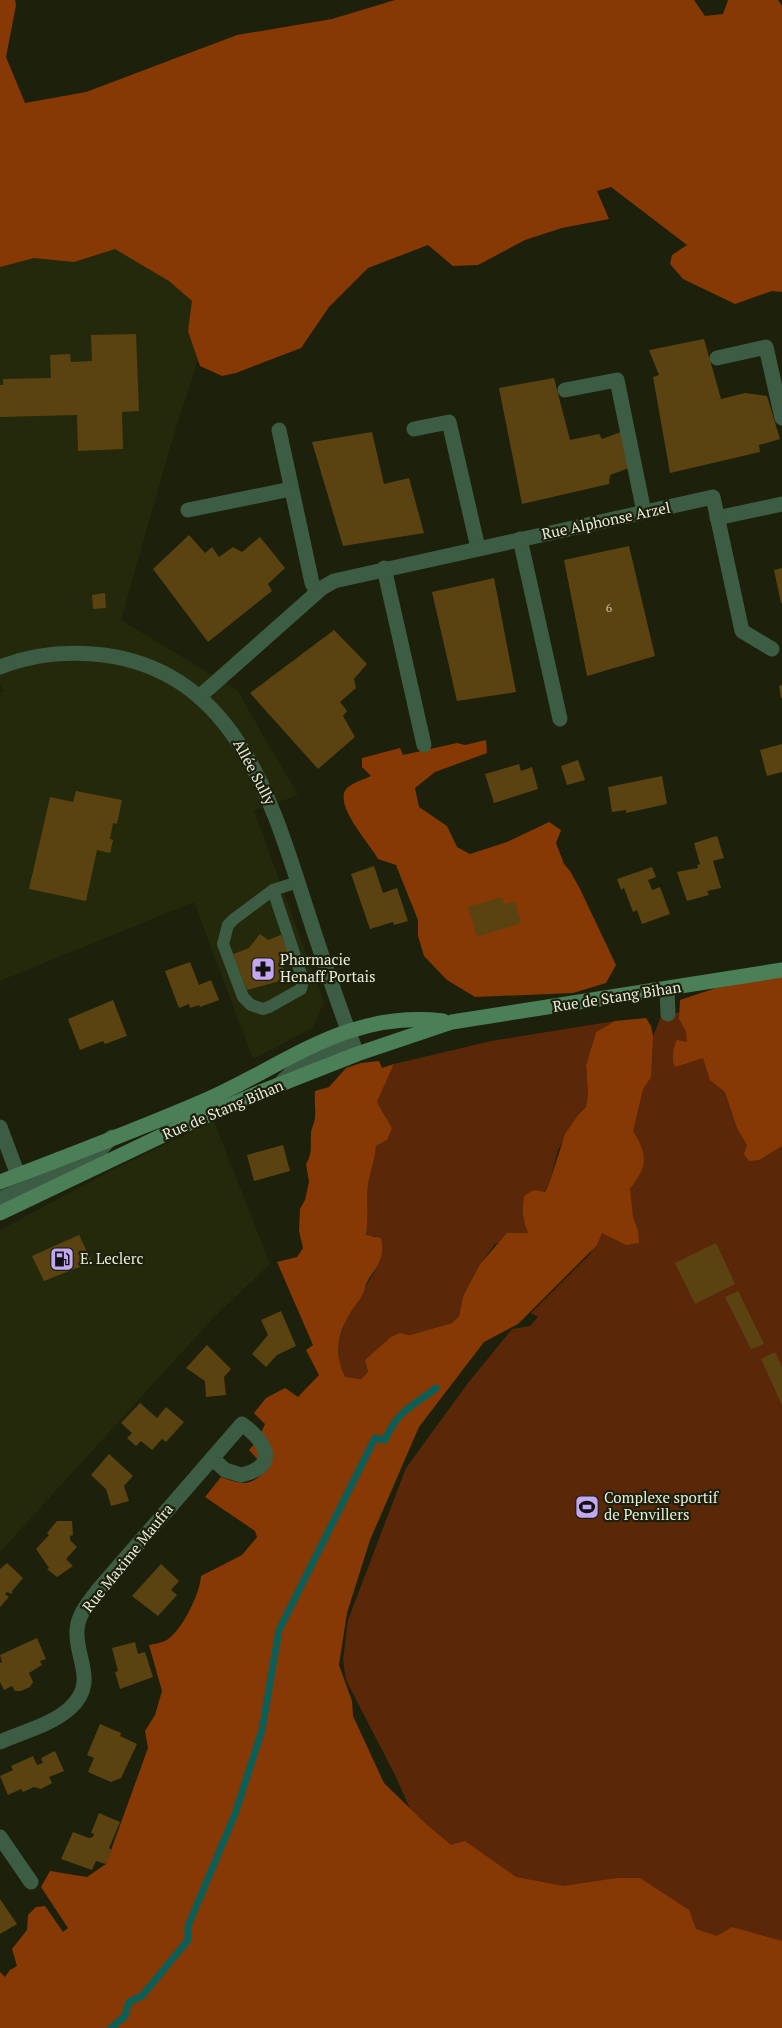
<svg xmlns="http://www.w3.org/2000/svg" width="782" height="2028" font-family="'PT Serif',serif">
	<style>
		.built { fill: #25290b }
		.green { fill: #5b2709 }
		.forest { fill: #873905 }
		.lines { fill: none; stroke-linecap: round; stroke-linejoin: round }
		.stream { stroke: #0c5e57; stroke-width: 7 }
		.building { fill: #5b4311 }
		.lane { stroke: #3c5c43; stroke-width: 12 }
		.street { stroke: #3c5c43; stroke-width: 15 }
		.secondary { stroke: #4b7f58; stroke-width: 15 }
		.labels { text-anchor: middle; stroke-width: 4.5; stroke-linejoin: round; paint-order: stroke }
		.number-label { font-size: 12px; fill: #c5c1aa }
		.street-label { font-size: 15px; fill: #e8ebdd; stroke: #1d200a }
		.poi-label { font-size: 15px; fill: #e8ebdd; stroke: #1d200a; text-anchor: start }
	</style>
	<rect width="100%" height="100%" fill="#1d200a"/>
	<g class="built">
		<polygon points="129,235 219,294 171,444 121,620 237,690 298,795 254,811 324,1002 313,1028 253,1059 194,902 0,981 0,693 4,691 0,684 0,259"/>
		<polygon points="214,1121 270,1264 215,1316 0,1552 0,1230 112,1170"/>
	</g>
	<g class="green">
		<polygon points="695,1009 782,1138 782,1998 688,1975 419,1829 396,1777 346,1680 343,1660 348,1620 406,1468 468,1383 512,1329 530,1326 538,1317 531,1313 591,1253 598,1179 661,1016"/>
		<path d="M615 1021 596 1032 586 1065 588 1094 586 1107 578 1115 558 1150 550 1181 544 1192 524 1196C522 1210 522 1221 528 1233L495 1244 480 1264 463 1296 459 1316 452 1323 410 1335 400 1333 365 1360 368 1372 361 1379 345 1377 339 1366 338 1344 345 1321 375 1271 376 1236H366C369 1219 366 1202 368 1185 370 1172 375 1160 376 1146L387 1140 386 1117 377 1102 394 1064 491 1041Z"/>
	</g>
	<g class="forest">
		<polygon points="0,0 15,0 16,5 6,57 25,103 86,92 237,35 332,19 395,0 694,0 705,16 723,14 728,0 778,0 782,6 782,292 772,291 735,304 683,279 670,264 672,255 687,245 611,187 597,191 609,219 562,228 525,240 478,265 453,266 428,245 368,268 329,307 301,348 236,373 222,376 200,366 188,331 192,301 169,281 115,249 74,262 34,258 0,267"/>
		<path d="M486 740 487 753 435 772 415 788 419 807 447 826 457 847 470 854 507 842 549 822 561 830 556 843 564 864 570 871 580 889 616 965 606 983 573 993 475 997 447 980 424 956 418 936V920L396 865 378 859C370 843 332 804 347 788 352 783 365 779 371 776L362 767V758L400 748 403 755 457 743 465 745Z"/>
		<path d="M782 976V1146L759 1160 749 1161 744 1154 747 1145 737 1128 725 1092 710 1080 703 1058 675 1067C671 1060 673 1047 677 1040L687 1042 686 1031 679 1019 680 1000 716 988Z"/>
		<path d="M646 1018 651 1026 653 1036 651 1077 643 1089 633 1131C648 1156 648 1165 630 1189L633 1217 638 1231 639 1243 626 1245 602 1233 597 1245 518 1324 484 1342 419 1427 370 1540 347 1613 339 1665 352 1701 353 1716 384 1783 426 1824 451 1845 465 1841 516 1877 563 1886 617 1878H640L689 1910 696 1929 717 1936 732 1927 782 1941V2028H0V1972L5 1977 10 1970 17 1966 12 1949 27 1930 28 1915 36 1907 45 1906 63 1932 68 1928 41 1887 50 1871 87 1877 106 1864 148 1748 145 1731 155 1715 162 1691 149 1645C154 1644 160 1643 165 1641 181 1633 200 1594 201 1576L242 1555 257 1537 255 1531 205 1497 221 1477C243 1485 249 1487 267 1470L249 1450 258 1440 265 1424 254 1413 266 1398 285 1388 298 1397 319 1375 306 1350 313 1345 277 1262 297 1257 303 1248 299 1231 300 1209 305 1200 309 1182 306 1164C313 1153 310 1146 311 1134 311 1129 314 1124 315 1118 316 1110 314 1100 315 1091L329 1087 346 1068 361 1063 379 1061 382 1068 394 1064 377 1102 392 1128 387 1140 376 1146C375 1160 370 1172 368 1185 366 1202 369 1218 366 1235L381 1238C385 1255 379 1264 370 1277 365 1283 365 1292 360 1299 342 1322 330 1348 345 1377L361 1379 368 1372 365 1360 391 1337 400 1333 410 1335 452 1323 459 1316 463 1296 480 1264 507 1233H528C522 1220 522 1209 524 1196L534 1190 545 1192 550 1181 565 1134 578 1115 586 1107 588 1094 586 1065 596 1032 615 1021Z"/>
	</g>
	<g class="lines">
		<path class="stream" d="M111 2028 125 2016 129 2002 142 1996 188 1940V1926L235 1814 262 1730 279 1630 375 1438 385 1440C397 1411 413 1406 436 1388"/>
	</g>
	<g class="building">
		<polygon points="136,334 139,411 122,412 123,449 78,451 77,415 0,417 0,385 3,385 3,379 51,378 50,355 70,354 71,362 92,361 91,335"/>
		<polygon points="704,339 721,399 745,393 767,396 780,439 759,445 760,452 670,473 653,377 659,375 649,350"/>
		<polygon points="554,378 570,440 599,434 602,439 621,432 629,468 610,475 609,484 522,504 499,388"/>
		<polygon points="372,432 384,484 409,478 424,533 343,546 312,442"/>
		<polygon points="189,535 205,553 212,547 219,557 233,547 242,552 260,537 285,568 268,584 272,591 208,642 153,569"/>
		<polygon points="629,546 655,656 587,676 564,560"/>
		<polygon points="782,568 782,603 781,603 774,570"/>
		<polygon points="494,578 516,692 457,701 432,592"/>
		<polygon points="105,593 106,608 93,609 92,595"/>
		<polygon points="334,630 367,664 354,679 356,688 340,702 347,711 343,716 355,737 318,769 250,693"/>
		<polygon points="782,685 782,698 781,698 779,686"/>
		<polygon points="782,744 782,772 767,776 760,750"/>
		<polygon points="578,760 585,780 567,785 561,766"/>
		<polygon points="519,764 521,771 532,767 538,789 494,803 485,774"/>
		<polygon points="662,776 667,804 626,813 626,810 612,812 608,787"/>
		<polygon points="76,791 122,800 117,824 113,823 110,839 113,840 110,853 97,850 86,901 29,889 50,797 73,802"/>
		<polygon points="717,836 724,858 713,861 721,888 707,891 709,895 687,901 677,872 698,868 697,865 700,864 694,843"/>
		<polygon points="374,866 383,893 397,888 408,921 394,925 393,922 370,929 351,874"/>
		<polygon points="652,867 656,877 648,880 652,890 660,887 670,914 642,924 637,910 633,912 624,888 621,890 617,879"/>
		<polygon points="502,897 504,904 515,901 521,923 477,937 468,907"/>
		<polygon points="260,934 268,940 281,935 291,958 290,962 282,965 286,975 280,981 247,990 233,954 249,948"/>
		<polygon points="190,962 199,985 211,980 219,1000 200,1007 199,1005 190,1008 189,1004 179,1008 165,971"/>
		<polygon points="113,1000 127,1036 105,1044 103,1041 80,1050 68,1019"/>
		<polygon points="283,1145 290,1171 254,1181 247,1155"/>
		<polygon points="79,1235 92,1262 44,1281 32,1256"/>
		<polygon points="716,1243 735,1284 695,1304 675,1263"/>
		<polygon points="738,1291 764,1344 751,1349 725,1297"/>
		<polygon points="281,1311 296,1346 277,1355 266,1367 252,1354 268,1335 261,1320"/>
		<polygon points="207,1345 231,1369 224,1377 226,1395 206,1397 205,1381 186,1368"/>
		<polygon points="775,1352 782,1367 782,1405 761,1359"/>
		<polygon points="140,1403 157,1418 166,1407 184,1422 166,1442 162,1439 152,1450 141,1441 136,1446 127,1438 132,1433 121,1423"/>
		<polygon points="109,1454 133,1476 124,1486 129,1501 111,1506 106,1489 91,1475"/>
		<polygon points="57,1521 72,1521 73,1535 70,1536 70,1540 77,1547 66,1559 73,1566 57,1577 47,1569 49,1568 36,1549 49,1535 47,1533"/>
		<polygon points="7,1563 23,1578 12,1591 12,1594 7,1592 5,1594 9,1597 0,1607 0,1569"/>
		<polygon points="161,1564 179,1581 171,1590 177,1595 158,1616 132,1596"/>
		<polygon points="37,1638 46,1659 40,1661 42,1665 29,1673 33,1682 30,1687 21,1691 15,1691 12,1686 4,1690 0,1682 0,1663 2,1662 0,1655"/>
		<polygon points="135,1642 138,1654 145,1652 153,1677 120,1689 115,1672 118,1671 112,1648"/>
		<polygon points="100,1724 121,1733 120,1736 137,1744 121,1778 111,1782 88,1772 94,1758 87,1755"/>
		<polygon points="55,1751 64,1771 49,1777 52,1783 41,1789 34,1787 23,1792 21,1789 8,1795 0,1776 13,1770 11,1766 33,1756 37,1765 43,1763 41,1758"/>
		<polygon points="99,1813 120,1822 109,1848 112,1850 106,1864 96,1861 92,1870 61,1859 73,1832 89,1838 93,1837 94,1834 91,1833"/>
		<polygon points="0,1899 17,1924 0,1934"/>
	</g>
	<g class="lines">
		<polyline class="lane" points="273,890 303,980 301,989 269,1007 263,1009 251,1005 243,997 223,944 228,925 234,919 273,890 298,882"/>
		<g class="street">
			<polyline points="717,358 766,347 782,418"/>
			<polyline points="565,390 617,380 644,512"/>
			<polyline points="414,429 449,422 478,548"/>
			<polyline points="279,430 312,583 317,592"/>
			<polyline points="188,510 291,489"/>
			<polyline points="717,518 782,504"/>
			<polyline points="520,539 560,719"/>
			<polyline points="384,568 424,745"/>
			<path d="M0 667C33 654 69 651 104 655 234 672 271 798 305 904 321 954 338 1004 357 1054"/>
			<polyline points="199,697 322,588 334,581 713,497 742,631 772,649"/>
			<polyline points="667,989 668,1014"/>
			<path d="M279 1085C297 1063 326 1054 352 1043"/>
			<polyline points="0,1127 18,1175"/>
			<polyline points="0,1199 93,1158 112,1137"/>
			<path d="M0 1742C22 1732 51 1725 69 1709 99 1683 75 1659 77 1630 78 1614 89 1602 98 1590L242 1424C265 1441 281 1466 241 1475L225 1470 212 1458"/>
			<polyline points="0,1837 31,1882"/>
		</g>
		<g class="secondary">
			<path d="M0 1182C68 1156 137 1130 204 1101 287 1065 346 1010 443 1021"/>
			<polyline points="0,1213 178,1128 263,1091 357,1054 452,1022 782,970"/>
		</g>
	</g>
	<defs>
		<g id="pharmacy-square" transform="scale(1.25)"><rect x="-9" y="-9" width="18" height="18" rx="4" fill="#c3a7f2" stroke="#1d200a"/><path d="M-2-6h4v4h4v4h-4v4h-4v-4h-4v-4h4Z" fill="#111"/></g>
		<g id="fuel-square" transform="scale(1.25)"><rect x="-9" y="-9" width="18" height="18" rx="4" fill="#c3a7f2" stroke="#1d200a"/><path d="M-5.5-6h7V0h2V4h1.3V-2.5L3-4.5l.8-.8L6-3V5H2.5V1h-1V6h-7ZM-4.2-4.7v3.2H.2V-4.7Z" fill="#111"/></g>
		<g id="stadium-square" transform="scale(1.25)"><rect x="-9" y="-9" width="18" height="18" rx="4" fill="#c3a7f2" stroke="#1d200a"/><path d="M0-5a6.5 5 0 1 0 0 10a6.5 5 0 1 0 0-10ZM-3.5-1.8h7v3.6h-7Z" fill="#111"/></g>
	</defs>
	<g fill-rule="evenodd">
		<use href="#pharmacy-square" x="263" y="969"/>
		<use href="#fuel-square" x="62" y="1259"/>
		<use href="#stadium-square" x="587" y="1507"/>
	</g>
	<g class="labels">
		<g class="number-label">
			<text x="609" y="612">6</text>
		</g>
		<g class="street-label">
			<text transform="translate(606 521) rotate(-12)" y="5">Rue Alphonse Arzel</text>
			<text transform="translate(254 772) rotate(62)" y="5">Allée Sully</text>
			<text transform="translate(617 997) rotate(-9)" y="5">Rue de Stang Bihan</text>
			<text transform="translate(223 1110) rotate(-23)" y="5">Rue de Stang Bihan</text>
			<text transform="translate(128 1558) rotate(-51)" y="5">Rue Maxime Maufra</text>
		</g>
		<g class="poi-label">
			<text x="280" y="965">Pharmacie<tspan x="280" dy="17">Henaff Portais</tspan></text>
			<text x="80" y="1264">E. Leclerc</text>
			<text x="604" y="1503">Complexe sportif<tspan x="604" dy="17">de Penvillers</tspan></text>
		</g>
	</g>
</svg>
